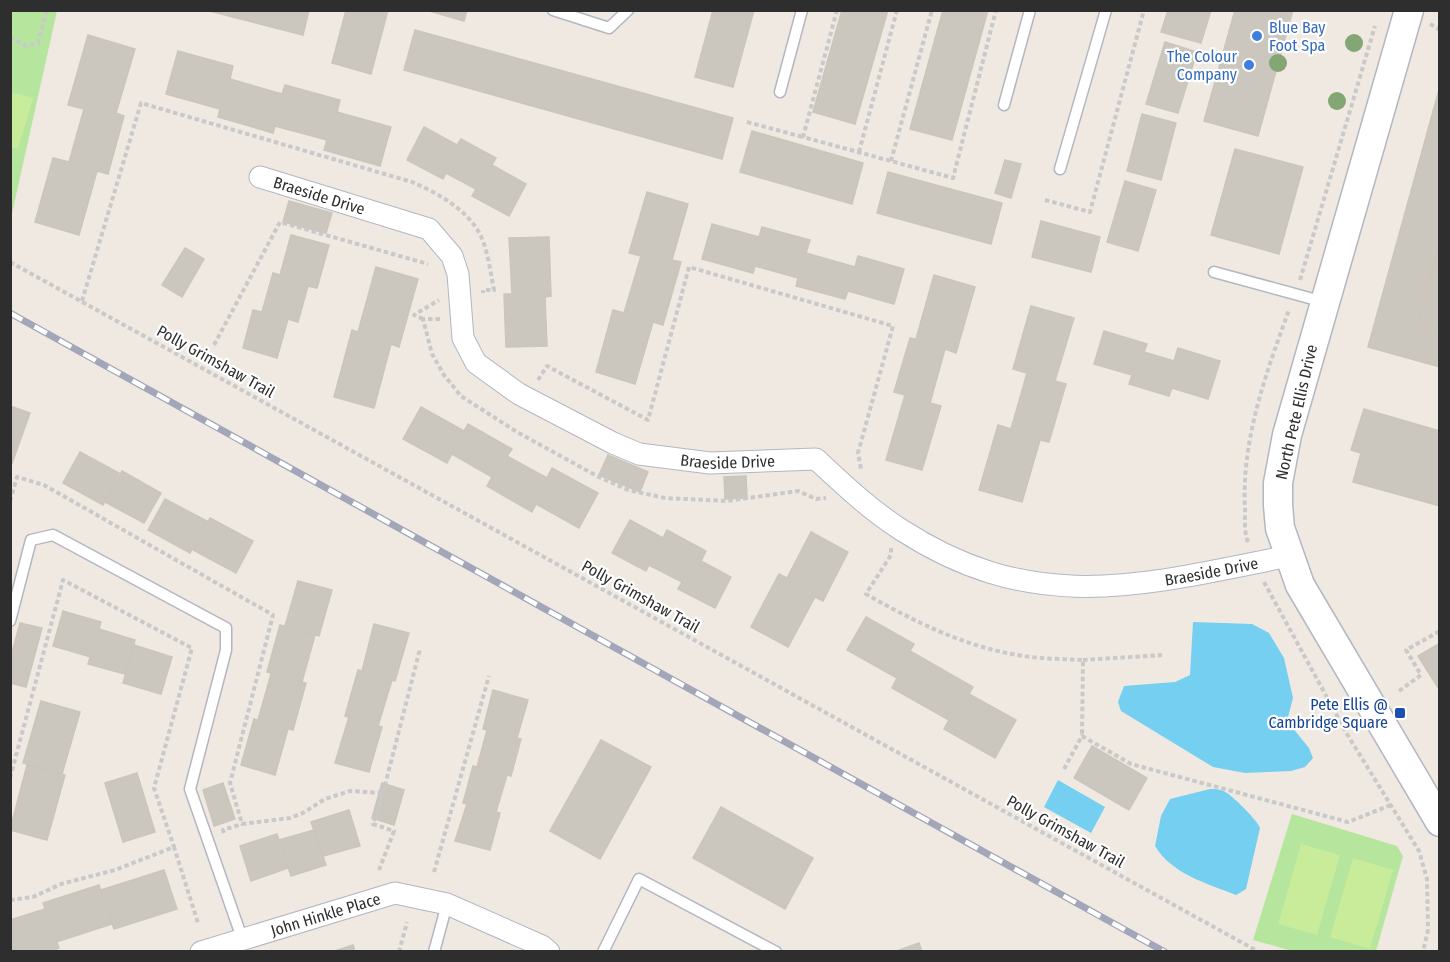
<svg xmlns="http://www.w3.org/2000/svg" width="1450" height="962" font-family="'Fira Sans Condensed',sans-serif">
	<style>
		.green { fill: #b6e59e }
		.pitch { fill: #c9ec9a }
		.water { fill: #75cff0 }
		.building { fill: #cbc7bf; stroke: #cbc5ba; stroke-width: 1.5 }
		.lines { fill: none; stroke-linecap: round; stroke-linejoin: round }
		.lane-casing { stroke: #b4b7c1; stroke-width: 13 }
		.street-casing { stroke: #b4b7c1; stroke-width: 23 }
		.secondary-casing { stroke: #b4b7c1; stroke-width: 31 }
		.path { stroke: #c9c9c9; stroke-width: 4; stroke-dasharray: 4.5 3; stroke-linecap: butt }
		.lane { stroke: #fff; stroke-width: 10 }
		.street { stroke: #fff; stroke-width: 21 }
		.secondary { stroke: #fff; stroke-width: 28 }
		.rail-casing { stroke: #a3a6b8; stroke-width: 7 }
		.rail { stroke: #fff; stroke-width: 4.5; stroke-dasharray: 14; stroke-linecap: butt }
		.tree { fill: #84a574 }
		.shop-dot { fill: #3f7fe0; stroke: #fff; stroke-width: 2 }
		.transit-dot { fill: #1a4fb4; stroke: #fff; stroke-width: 2 }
		.labels { text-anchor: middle; stroke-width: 4.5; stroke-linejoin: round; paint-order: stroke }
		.shop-label { font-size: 16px; fill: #366cbe; stroke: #fff; text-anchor: start }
		.street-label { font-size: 16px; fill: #2e2e2e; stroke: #fff }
		.transit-label { font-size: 16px; fill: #164399; stroke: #fff; text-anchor: end }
	</style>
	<rect width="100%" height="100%" fill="#efe9e1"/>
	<g class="green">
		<polygon points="11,11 57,11 11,218"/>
		<polygon points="1292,814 1397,846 1403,856 1376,951 1292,951 1253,940"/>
	</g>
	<g class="pitch">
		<polygon points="10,92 33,98 18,149 11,147"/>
		<polygon points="1301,844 1340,855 1317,935 1278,924"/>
		<polygon points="1353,858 1393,870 1370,949 1330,937"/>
	</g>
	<g class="water">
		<polygon points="1193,622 1252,624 1269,633 1284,658 1293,698 1287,721 1309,748 1313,758 1305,767 1291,771 1245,773 1213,767 1121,711 1118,702 1124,686 1175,682 1190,675"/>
		<polygon points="1058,780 1105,807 1091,833 1044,807"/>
		<path d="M1210 789C1215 789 1221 789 1225 792 1232 795 1258 821 1260 828L1246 889 1236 895C1206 883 1172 874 1155 846L1161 816 1170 799Z"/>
	</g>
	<g class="building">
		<polygon points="206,10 309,10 303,35"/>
		<polygon points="346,10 388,10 371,74 332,63"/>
		<polygon points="426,10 467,10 464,21"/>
		<polygon points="713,10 754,10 733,87 695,77"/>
		<polygon points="842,10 888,10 855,124 813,112"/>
		<polygon points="943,10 988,10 952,140 910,129"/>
		<polygon points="1168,10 1211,10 1201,43 1161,32"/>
		<polygon points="1235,10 1293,10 1258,136 1204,121"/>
		<polygon points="415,30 733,118 722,159 404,70"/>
		<polygon points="88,35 135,49 116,113 124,116 108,174 97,171 79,235 35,222 53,158 69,162 84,109 68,105"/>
		<polygon points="1165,42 1197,52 1178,113 1146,104"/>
		<polygon points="178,51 233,66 230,79 282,94 285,85 340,100 337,112 391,127 380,166 324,150 327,140 275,126 273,133 218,117 220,109 166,94"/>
		<polygon points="1440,86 1440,247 1418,323 1440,329 1440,367 1368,347"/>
		<polygon points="1142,114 1176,123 1161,180 1127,171"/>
		<polygon points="424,127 457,145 461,139 496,158 492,165 526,184 509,216 472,196 476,189 446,173 443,179 407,160"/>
		<polygon points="752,131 863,163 852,204 740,172"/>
		<polygon points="1235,149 1303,167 1279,254 1211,235"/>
		<polygon points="1005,160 1021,164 1011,198 995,193"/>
		<polygon points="888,172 1002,203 991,244 877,213"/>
		<polygon points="1125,181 1156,190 1138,251 1107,242"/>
		<polygon points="647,192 688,204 672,260 681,262 663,325 653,322 635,384 596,372 613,310 624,313 641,256 629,253"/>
		<polygon points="289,201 332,213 326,233 283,222"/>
		<polygon points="1041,221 1100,237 1091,272 1032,257"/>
		<polygon points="712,224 759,237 762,227 810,240 806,253 855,267 858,256 904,269 894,304 848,291 845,299 796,286 798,278 755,266 753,273 702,259"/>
		<polygon points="291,235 329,245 317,288 308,286 298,322 288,319 277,358 243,348 253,310 262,312 273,273 280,275"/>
		<polygon points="549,237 551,296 545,297 547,346 506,347 504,294 512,294 509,238"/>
		<polygon points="1440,247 1440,329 1418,323"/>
		<polygon points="185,248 204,259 182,297 162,285"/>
		<polygon points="376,267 418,279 399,347 391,344 374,408 334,397 352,330 358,332"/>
		<polygon points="934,275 975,287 956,353 945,349 930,403 941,406 922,470 886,460 905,395 894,392 910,338 916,339"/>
		<polygon points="1031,306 1074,318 1055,381 1066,384 1049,442 1040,440 1022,502 979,490 998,425 1011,429 1027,373 1013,369"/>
		<polygon points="1104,331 1147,344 1144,352 1174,361 1178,348 1220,361 1208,399 1172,388 1169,396 1129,384 1132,375 1094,364"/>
		<polygon points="10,406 30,413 11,466 10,466"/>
		<polygon points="421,407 464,431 468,424 512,449 507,456 547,478 552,468 598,493 579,528 536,504 532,512 487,486 492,477 452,454 447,463 403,439"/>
		<polygon points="1364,409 1440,431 1440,506 1353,482 1361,453 1351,450"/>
		<polygon points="80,452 119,473 103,505 63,483"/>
		<polygon points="608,455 648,472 640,492 599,475"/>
		<polygon points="122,471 161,493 144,523 105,502"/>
		<polygon points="746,476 747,498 725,499 724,477"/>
		<polygon points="165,499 207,521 190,553 148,530"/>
		<polygon points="210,518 253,541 236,573 193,550"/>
		<polygon points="630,520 663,538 667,530 706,551 701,561 731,577 715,608 678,589 682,582 649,565 646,571 612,553"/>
		<polygon points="811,532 848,552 823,601 815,597 788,647 751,627 779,574 787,578"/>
		<polygon points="298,581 332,590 319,636 285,626"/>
		<polygon points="63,611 101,622 91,657 53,646"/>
		<polygon points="866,617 914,644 910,651 973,687 969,694 1016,720 995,758 944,729 949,720 892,688 897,678 847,650"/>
		<polygon points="20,623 42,628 26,687 10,683 10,660"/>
		<polygon points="374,624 409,633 395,681 362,671"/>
		<polygon points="280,625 315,635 302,682 267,672"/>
		<polygon points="99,629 135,640 125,674 88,664"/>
		<polygon points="1440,643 1440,691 1418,656"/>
		<polygon points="134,645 172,657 161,694 123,683"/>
		<polygon points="358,670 392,680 378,726 345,716"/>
		<polygon points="271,674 306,683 293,730 258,720"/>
		<polygon points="493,690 528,700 517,738 483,729"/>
		<polygon points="41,701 80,712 62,774 23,763"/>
		<polygon points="349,717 382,727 369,772 335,763"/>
		<polygon points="254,719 288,729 275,775 241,765"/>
		<polygon points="487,730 521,739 511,776 477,767"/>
		<polygon points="601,740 651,767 600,859 550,831"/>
		<polygon points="1092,746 1147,778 1129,810 1074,778"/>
		<polygon points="27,765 65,775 47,840 10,830"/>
		<polygon points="473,766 507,775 496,812 463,803"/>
		<polygon points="137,773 155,832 123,842 105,783"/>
		<polygon points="223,783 235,819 214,826 203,790"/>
		<polygon points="382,783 404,790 394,825 372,818"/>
		<polygon points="467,804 500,813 490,850 455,841"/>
		<polygon points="721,807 813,858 785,909 693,858"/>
		<polygon points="349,810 360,846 323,856 311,822"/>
		<polygon points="314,830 326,865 291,876 279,840"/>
		<polygon points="277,834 288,868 251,881 240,846"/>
		<polygon points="164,870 177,909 114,929 101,890"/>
		<polygon points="99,885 112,924 56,942 43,903"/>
		<polygon points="45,909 59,948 49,952 10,952 10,920"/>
		<polygon points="919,943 922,952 894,952"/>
		<polygon points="353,945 355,952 332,952"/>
	</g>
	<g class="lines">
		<g class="lane-casing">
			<g id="lane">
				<polyline points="553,10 609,28 628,10"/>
				<polyline points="780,92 802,10"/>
				<polyline points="1004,105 1030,10"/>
				<polyline points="1060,169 1106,10"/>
				<polyline points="1214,272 1324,302"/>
				<polyline points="10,621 31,540 53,535 226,628 226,650 190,789 242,938"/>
				<polyline points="434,952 447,904"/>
				<polyline points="603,952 639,879 776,952"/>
			</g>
		</g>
		<g class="street-casing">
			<g id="street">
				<path id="s1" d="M260 177 429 229 452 256 458 274 463 338 476 363 519 394 613 443 639 454 710 463 816 459C843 484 869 509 900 529 1035 617 1143 585 1289 556"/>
				<path id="s2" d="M201 952 395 893 447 904 542 946 549 952"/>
			</g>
		</g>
		<g class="secondary-casing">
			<polyline id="secondary" points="1409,10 1287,435 1278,483 1278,505 1280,528 1300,585 1440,822"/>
		</g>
		<g class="path">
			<polyline points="837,10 803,137 953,178 996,10"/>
			<polyline points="1430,24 1440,30"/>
			<polyline points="10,37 26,46 38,43 47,10"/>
			<polyline points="747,122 803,137"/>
			<polyline points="859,152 897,10"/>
			<polyline points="891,161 932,10"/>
			<polyline points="1045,200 1090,212 1144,10"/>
			<polyline points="10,262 1259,952"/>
			<polyline points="1300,280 1375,26"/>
			<path d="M82 301 141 103 412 182C440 194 474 213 484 244 489 259 491 275 494 290H483V293"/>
			<polyline points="423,319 414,315 439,300"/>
			<polyline points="440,319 423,319 432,354 444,375 461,396 517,432 597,476 628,490 665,498 727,501 798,491 816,499 826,498"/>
			<polyline points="214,345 280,222 428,264"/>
			<polyline points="538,380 547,366 648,420 689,267 893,326 858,453 861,469"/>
			<polyline points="10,501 17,477 44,485 273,615 230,783 242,824 290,818 303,813 325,799 350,791 383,793 373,824 394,831 379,870"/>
			<path d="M1248 542C1244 532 1245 520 1245 510 1241 441 1266 373 1289 310"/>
			<path d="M891 548V555L866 594C915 622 967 648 1024 656 1043 659 1064 659 1083 660L1082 736"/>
			<polyline points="1264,582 1347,734 1419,851 1427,879 1428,930 1423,952"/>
			<polyline points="1083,660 1162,655"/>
			<polyline points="1399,691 1421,675 1406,650 1440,631"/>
			<polyline points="1064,769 1082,736 1131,764 1348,822 1391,805"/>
			<polyline points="10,778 63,580 192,648 154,788 174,847"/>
			<polyline points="383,793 420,649"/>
			<polyline points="224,833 223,830 242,824"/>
			<polyline points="434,872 489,676"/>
			<polyline points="10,900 33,897 61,884 115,870 174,847 198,923"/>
			<polyline points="399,952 407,922"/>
		</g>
		<use href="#lane" class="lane"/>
		<use href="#street" class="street"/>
		<use href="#secondary" class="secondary"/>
		<g class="rail-casing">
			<polyline id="rail" points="10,313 1165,952"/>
		</g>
		<use href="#rail" class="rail"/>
	</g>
	<g class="tree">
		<circle cx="1354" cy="43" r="9"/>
		<circle cx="1278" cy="63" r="9"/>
		<circle cx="1337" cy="101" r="9"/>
	</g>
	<g class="shop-dot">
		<circle cx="1257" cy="36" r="6"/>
		<circle cx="1249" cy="65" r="6"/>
	</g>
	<rect class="transit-dot" x="1394" y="707" width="12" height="12" rx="3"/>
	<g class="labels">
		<g class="shop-label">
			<text x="1269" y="33">Blue Bay<tspan x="1269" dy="18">Foot Spa</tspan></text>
			<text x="1237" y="62" text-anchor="end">The Colour<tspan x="1237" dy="18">Company</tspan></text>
		</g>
		<g class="street-label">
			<text dy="6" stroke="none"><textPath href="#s1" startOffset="62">Braeside Drive</textPath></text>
			<text transform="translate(216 361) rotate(29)" y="6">Polly Grimshaw Trail</text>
			<text transform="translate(1296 412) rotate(-77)" y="6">North Pete Ellis Drive</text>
			<text dy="6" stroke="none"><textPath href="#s1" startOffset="600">Braeside Drive</textPath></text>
			<text dy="6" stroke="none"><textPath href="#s1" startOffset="1122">Braeside Drive</textPath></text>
			<text transform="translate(641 596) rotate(29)" y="6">Polly Grimshaw Trail</text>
			<text transform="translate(1066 831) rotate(29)" y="6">Polly Grimshaw Trail</text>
			<text dy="6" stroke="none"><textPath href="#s2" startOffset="130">John Hinkle Place</textPath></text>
		</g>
		<g class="transit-label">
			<text x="1388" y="710">Pete Ellis @<tspan x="1388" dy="18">Cambridge Square</tspan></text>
		</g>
	</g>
	<rect width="1450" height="962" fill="none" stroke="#2e2e2e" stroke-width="24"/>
</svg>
